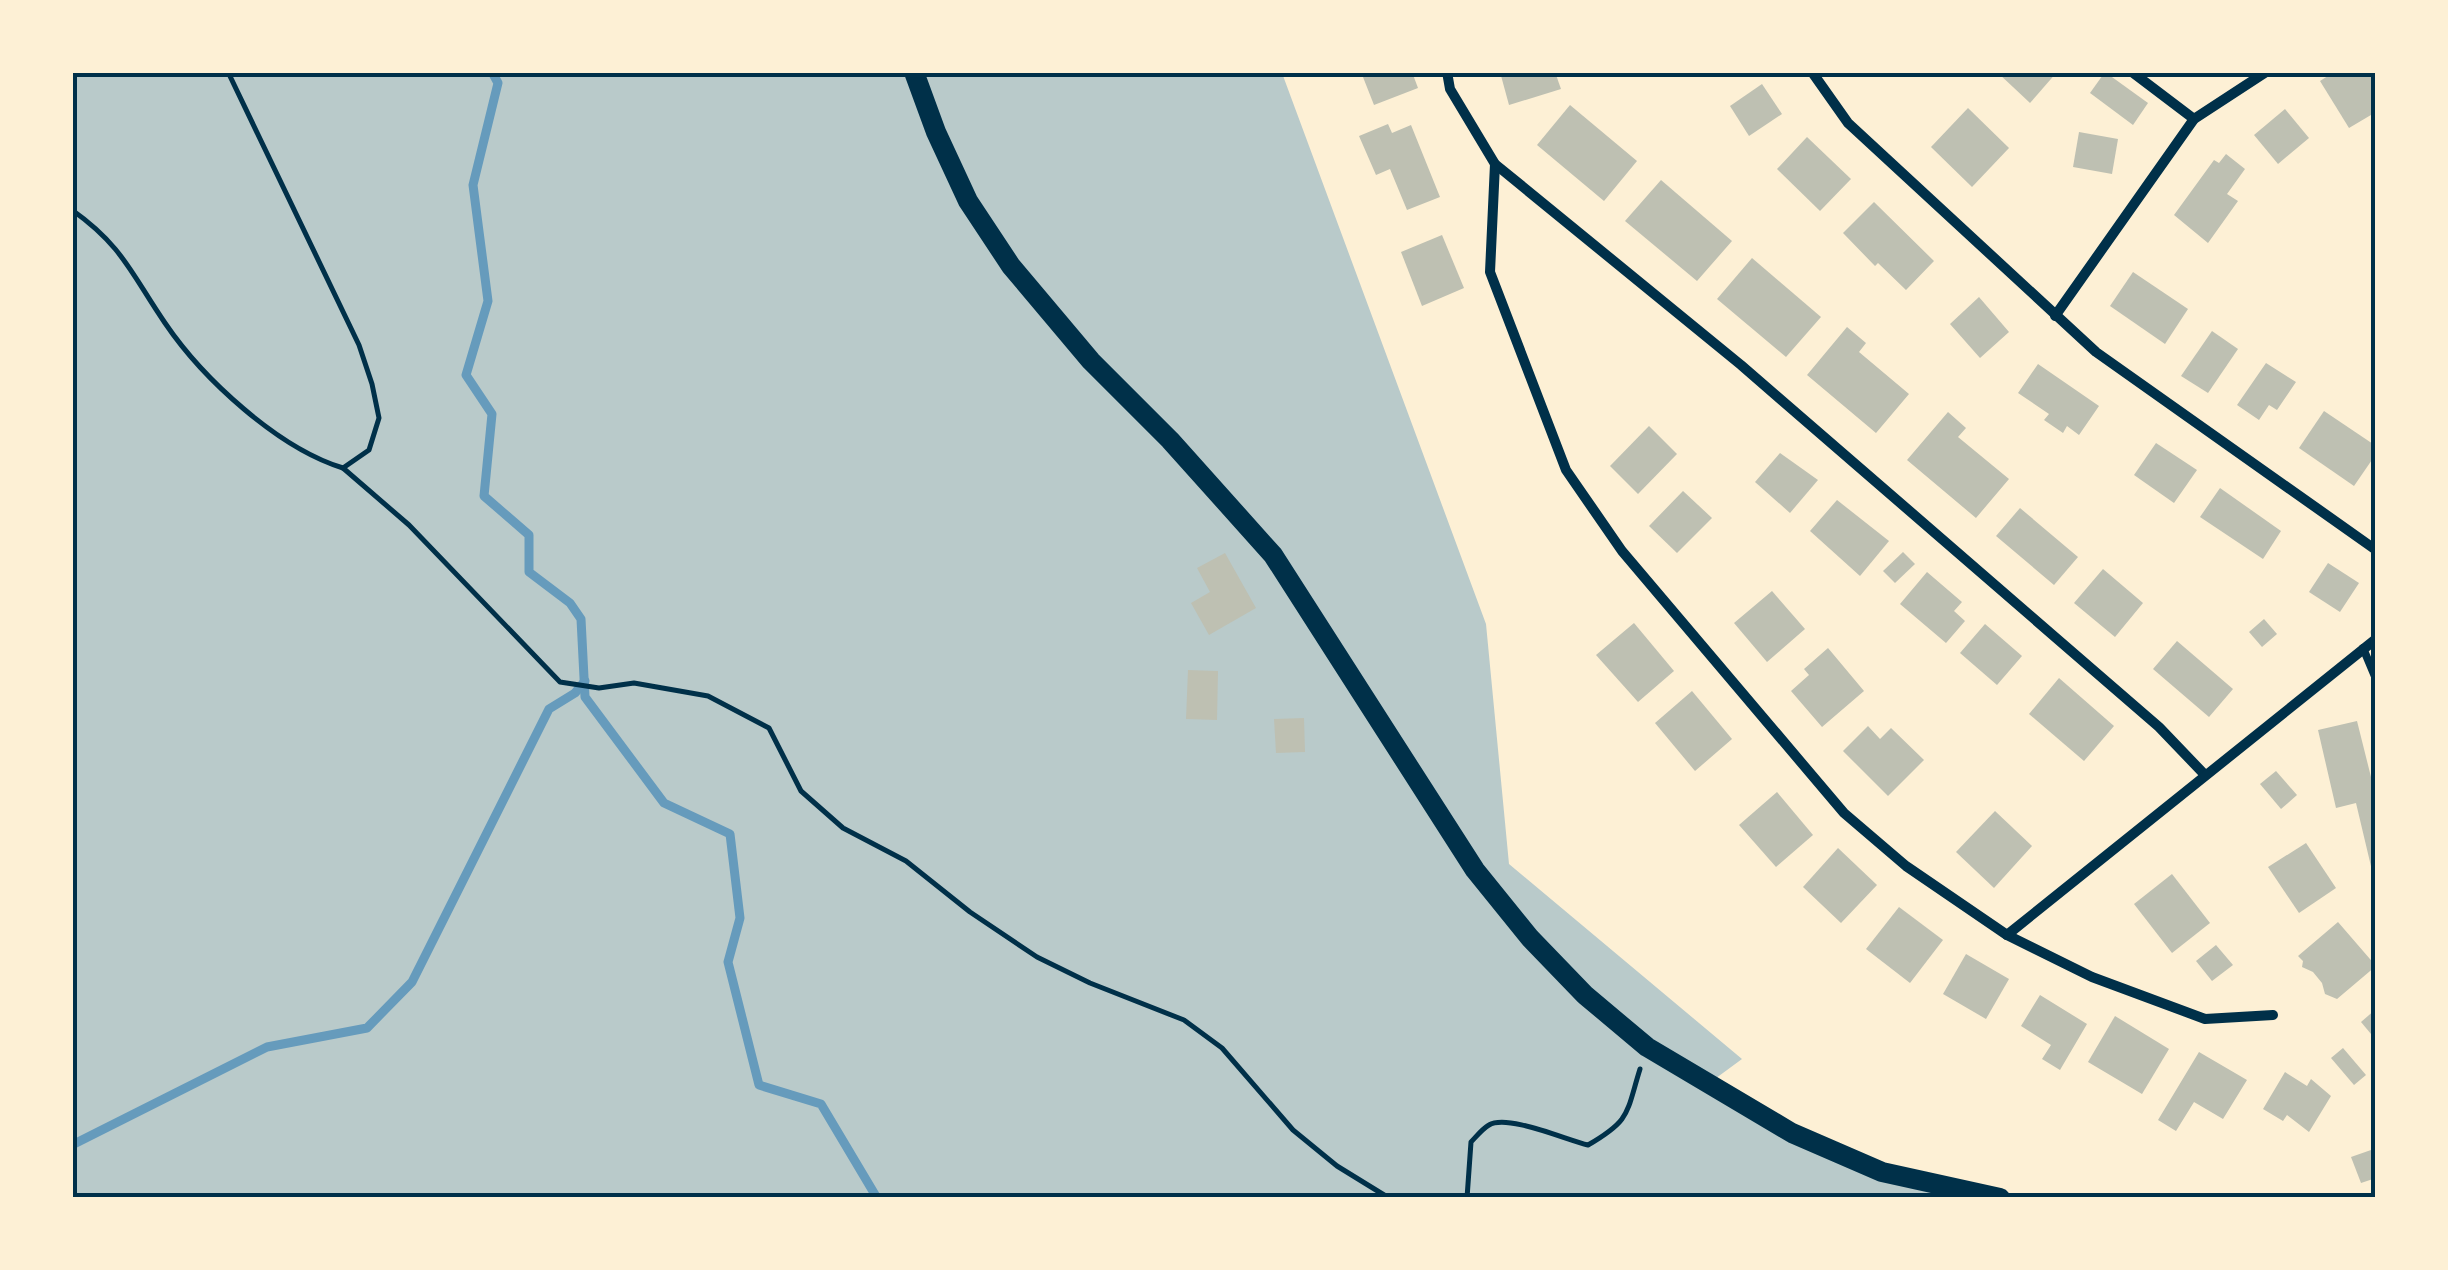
<svg xmlns="http://www.w3.org/2000/svg" width="2448" height="1270" font-family="'Alegreya Sans',sans-serif">
	<style>
		.green { fill: #b9caca }
		.lines { fill: none; stroke-linecap: round; stroke-linejoin: round }
		.stream { stroke: #669bbc; stroke-width: 9 }
		.building { fill: #bec0b2 }
		.path { stroke: #003049; stroke-width: 5 }
		.service { stroke: #003049; stroke-width: 8 }
		.minor { stroke: #003049; stroke-width: 10 }
		.secondary { stroke: #003049; stroke-width: 20 }
		.neatline { fill: none; stroke: #003049; stroke-width: 4 }
	</style>
	<rect width="100%" height="100%" fill="#fdf0d5"/>
	<polygon class="green" points="72,73 1282,73 1486,624 1509,864 1742,1059 1708,1084 1882,1172 2000,1197 73,1197"/>
	<g class="lines">
		<g class="stream">
			<polyline points="492,72 498,83 473,185 488,301 466,375 492,414 484,496 529,535 529,572 570,603 581,619 585,697 664,803 730,834 740,918 728,962 759,1085 821,1104 877,1198"/>
			<polyline points="72,1145 267,1047 367,1028 412,982 549,709 575,693 585,681"/>
		</g>
	</g>
	<g class="building">
		<polygon points="1361,72 1412,72 1418,88 1374,105"/>
		<polygon points="1500,72 1555,72 1561,89 1509,105"/>
		<polygon points="1997,72 2057,72 2030,103"/>
		<polygon points="2105,72 2148,103 2133,125 2090,93"/>
		<polygon points="2334,72 2376,72 2376,112 2349,128 2320,81"/>
		<polygon points="1762,84 1782,114 1749,136 1730,106"/>
		<polygon points="1570,105 1637,161 1604,201 1537,145"/>
		<polygon points="1968,108 2009,148 1972,187 1931,147"/>
		<polygon points="2285,109 2309,138 2278,164 2254,135"/>
		<polygon points="1388,124 1392,133 1411,125 1440,197 1407,210 1390,169 1376,175 1359,136"/>
		<polygon points="2079,132 2118,139 2112,174 2073,167"/>
		<polygon points="1807,137 1851,179 1820,211 1777,169"/>
		<polygon points="2226,154 2245,169 2227,194 2238,201 2208,243 2174,215 2214,160 2219,163"/>
		<polygon points="1661,180 1732,241 1697,281 1625,221"/>
		<polygon points="1874,202 1934,261 1906,290 1878,263 1875,266 1843,233"/>
		<polygon points="1442,235 1464,288 1422,306 1401,252"/>
		<polygon points="1752,258 1821,317 1786,357 1717,299"/>
		<polygon points="2133,272 2188,309 2165,344 2110,306"/>
		<polygon points="1979,297 2009,332 1980,358 1950,324"/>
		<polygon points="1847,327 1866,343 1859,352 1909,394 1876,433 1807,375"/>
		<polygon points="2212,331 2238,349 2208,393 2181,376"/>
		<polygon points="2266,363 2296,382 2277,410 2269,405 2259,420 2237,405"/>
		<polygon points="2038,364 2099,406 2079,435 2067,426 2063,433 2044,420 2049,414 2018,393"/>
		<polygon points="2324,411 2376,446 2376,454 2354,486 2299,448"/>
		<polygon points="1948,412 1966,428 1958,437 2009,479 1976,518 1907,460"/>
		<polygon points="1649,426 1677,454 1638,494 1610,466"/>
		<polygon points="2156,443 2197,470 2174,503 2134,475"/>
		<polygon points="1780,453 1818,480 1790,513 1755,482"/>
		<polygon points="2220,488 2281,531 2263,559 2200,517"/>
		<polygon points="1683,491 1712,518 1677,553 1649,526"/>
		<polygon points="1837,500 1889,541 1860,576 1810,531"/>
		<polygon points="2020,508 2078,557 2054,585 1996,536"/>
		<polygon points="1903,552 1915,564 1895,583 1883,571"/>
		<polygon points="1225,553 1256,608 1209,635 1191,603 1210,592 1197,568"/>
		<polygon points="2328,563 2359,583 2340,612 2309,592"/>
		<polygon points="2103,569 2143,603 2115,637 2074,603"/>
		<polygon points="1927,572 1962,602 1954,611 1965,621 1946,643 1900,604"/>
		<polygon points="1772,591 1805,629 1767,662 1734,623"/>
		<polygon points="2264,619 2277,634 2262,647 2249,632"/>
		<polygon points="1634,623 1674,671 1638,702 1596,655"/>
		<polygon points="1985,624 2022,656 1997,685 1960,653"/>
		<polygon points="2177,641 2233,689 2209,717 2153,669"/>
		<polygon points="1828,648 1864,691 1822,727 1791,691 1809,675 1804,669"/>
		<polygon points="1188,670 1218,671 1217,720 1186,719"/>
		<polygon points="2059,678 2114,726 2084,761 2029,714"/>
		<polygon points="1692,691 1732,739 1695,771 1655,723"/>
		<polygon points="1304,718 1305,752 1276,753 1274,719"/>
		<polygon points="2357,721 2376,797 2374,879 2356,803 2336,808 2318,730"/>
		<polygon points="1868,726 1880,739 1891,728 1924,760 1888,796 1843,751"/>
		<polygon points="2276,771 2297,795 2281,809 2260,784"/>
		<polygon points="1777,792 1813,835 1776,867 1739,825"/>
		<polygon points="1995,811 2032,846 1994,888 1956,852"/>
		<polygon points="2306,843 2336,888 2299,913 2268,867"/>
		<polygon points="1838,848 1877,885 1841,923 1803,887"/>
		<polygon points="2172,874 2210,923 2172,953 2134,904"/>
		<polygon points="1899,907 1943,940 1910,983 1866,949"/>
		<polygon points="2338,922 2376,966 2337,999 2325,994 2322,983 2313,972 2302,967 2303,961 2298,956"/>
		<polygon points="2216,945 2233,965 2212,981 2196,961"/>
		<polygon points="1966,954 2009,979 1986,1019 1943,994"/>
		<polygon points="2040,995 2087,1024 2060,1070 2042,1059 2051,1045 2021,1026"/>
		<polygon points="2376,1009 2376,1040 2361,1022"/>
		<polygon points="2115,1016 2169,1049 2142,1094 2088,1062"/>
		<polygon points="2343,1048 2366,1075 2354,1085 2331,1058"/>
		<polygon points="2199,1052 2247,1080 2223,1119 2194,1102 2176,1131 2158,1120"/>
		<polygon points="2285,1072 2307,1086 2311,1079 2331,1096 2309,1132 2287,1115 2283,1121 2263,1109"/>
		<polygon points="2371,1150 2376,1178 2361,1183 2351,1157"/>
	</g>
	<g class="lines">
		<g class="path">
			<path d="M72 210C123 246 132 275 165 323 203 379 278 448 343 468L369 450 379 418 372 384 359 345 228 72"/>
			<polyline points="343,468 409,525 560,682 599,688 634,683 708,696 769,728 801,791 843,828 906,861 970,912 1037,957 1090,983 1184,1020 1222,1048 1293,1130 1337,1166 1389,1198"/>
			<path d="M1467 1198 1471 1142C1476 1137 1482 1129 1489 1125 1507 1114 1564 1139 1588 1145 1631 1120 1626 1114 1640 1069"/>
		</g>
		<polyline class="service" points="2363,648 2376,679"/>
		<g class="minor">
			<polyline points="1447,72 1450,89 1495,164 1741,365 2159,727 2205,775"/>
			<polyline points="1812,72 1848,123 2096,352 2376,550"/>
			<polyline points="2132,72 2194,119"/>
			<polyline points="1495,164 1490,272 1566,470 1622,551 1844,813 1906,866 2007,935 2092,977 2205,1019 2273,1015"/>
			<polyline points="2055,316 2194,119 2266,72"/>
			<polyline points="2007,935 2376,639"/>
		</g>
		<polyline class="secondary" points="914,72 936,132 968,201 1011,266 1091,361 1170,440 1273,555 1475,870 1530,938 1585,995 1647,1047 1792,1133 1882,1172 2000,1198"/>
	</g>
	<rect width="2448" height="1270" fill="none" stroke="#fdf0d5" stroke-width="150"/>
	<rect x="75" y="75" width="2298" height="1120" class="neatline"/>
</svg>
